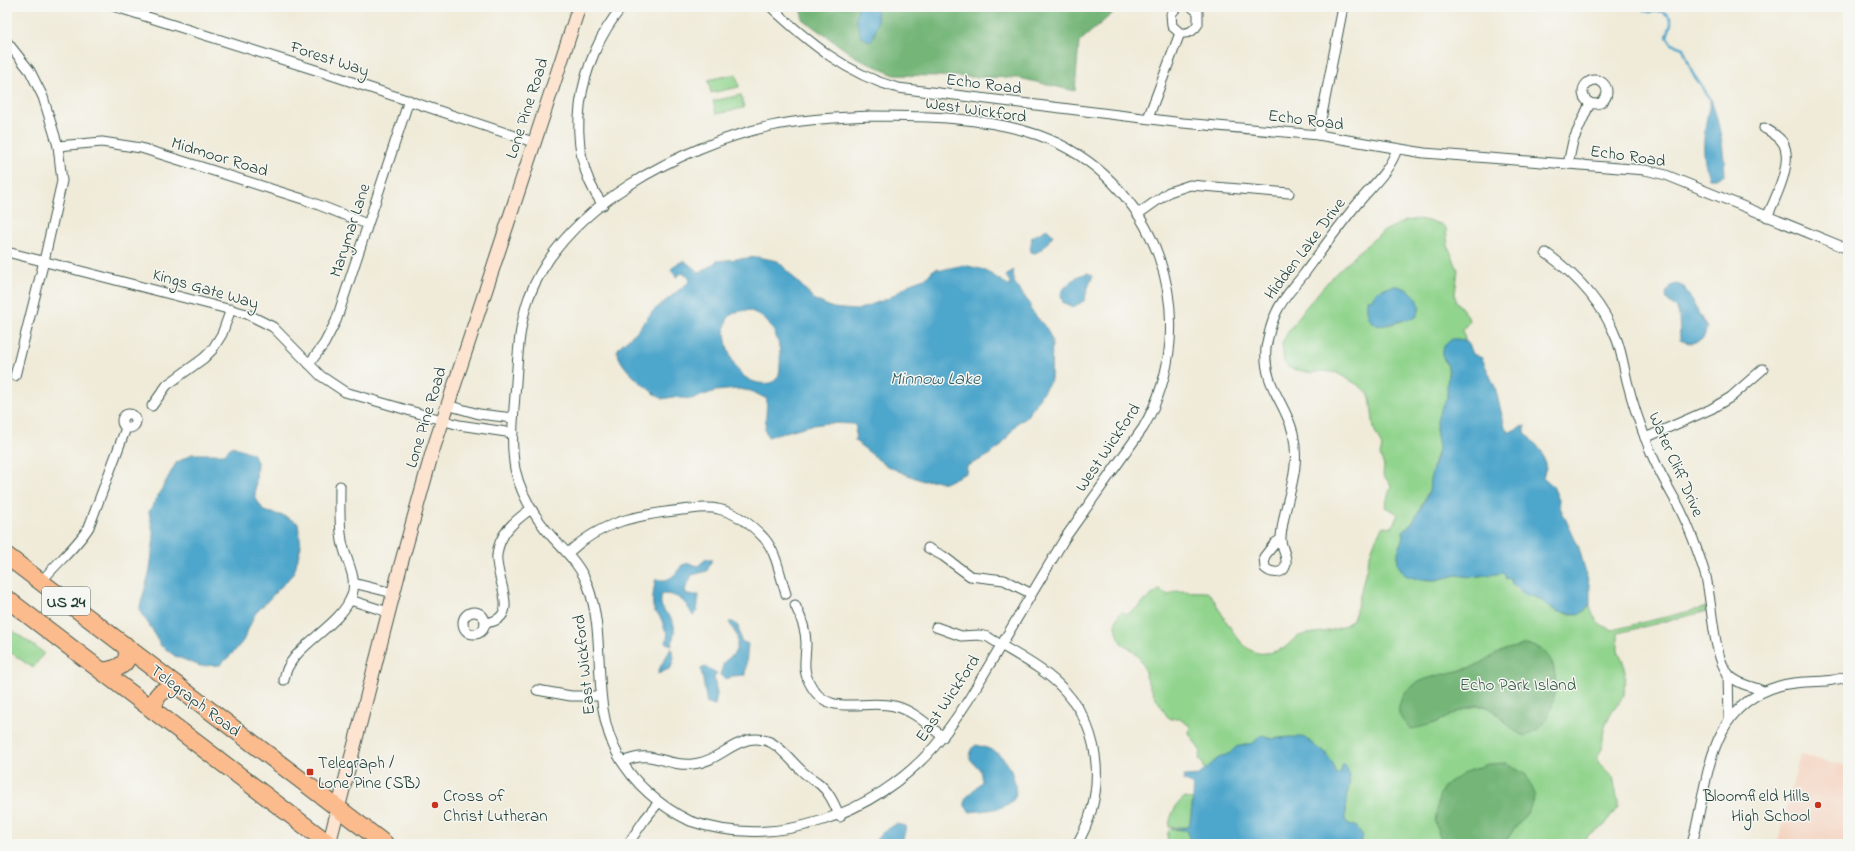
<svg xmlns="http://www.w3.org/2000/svg" width="1855" height="851" font-family="'Indie Flower',sans-serif">
	<style>
		.built { fill: #f4d3c0 }
		.green { fill: #91d48d; stroke: #588860; fill-rule: evenodd }
		.forest { fill: #74b678; stroke: #4a7a56 }
		.water { fill: #4ea6cb; stroke: #367280; fill-rule: evenodd }
		.lines { fill: none; stroke-linecap: round; stroke-linejoin: round }
		.stream { stroke: #4ea6cb; stroke-width: 2.5 }
		.street-casing { stroke: #3e574d; stroke-width: 11 }
		.secondary-casing { stroke: #3e574d; stroke-width: 15 }
		.highway-casing { stroke: #3e574d; stroke-width: 19 }
		.street { stroke: #fff; stroke-width: 9 }
		.secondary { stroke: #fde4d1; stroke-width: 13 }
		.highway { stroke: #fbbb8d; stroke-width: 17 }
		.poi-dot { fill: #c8321e; stroke: #f6f6f2; stroke-width: 1.5 }
		.labels { text-anchor: middle; stroke-width: 3; stroke-linejoin: round; paint-order: stroke }
		.shield { fill: #f6f6f2; stroke: #60746d; stroke-width: 1 }
		.shield-label { font-size: 16px; font-weight: bold; fill: #1f3d34 }
		.street-label { font-size: 17px; fill: #1f3d34; stroke: #f6f6f2 }
		.park-label { font-size: 17px; fill: #365b46; stroke: #f6f6f2 }
		.poi-label { font-size: 17px; fill: #1f3d34; stroke: #f6f6f2; text-anchor: start }
		.water-label { font-size: 18px; font-style: italic; fill: #2d5c61; stroke: #f6f6f2 }
	</style>
	<rect width="100%" height="100%" fill="#f6f6f2"/>
	<filter id="ink" filterUnits="userSpaceOnUse"><feTurbulence type="fractalNoise" baseFrequency=".025" numOctaves="2"/><feDisplacementMap in="SourceGraphic" scale="8" xChannelSelector="R" yChannelSelector="G"/><feConvolveMatrix kernelMatrix="1 2 1 2 8 2 1 2 1" color-interpolation-filters="sRGB"/></filter>
	<filter id="wash" filterUnits="userSpaceOnUse"><feTurbulence type="fractalNoise" baseFrequency=".012" numOctaves="4" result="noise"/><feDisplacementMap in="SourceGraphic" scale="16" xChannelSelector="R" yChannelSelector="G"/><feGaussianBlur stdDeviation="0.9" result="paint"/><feColorMatrix in="noise" values="0 0 0 0 0 0 0 0 0 0 0 0 0 0 0 0 0 1.4 0 .05"/><feComposite in="paint" operator="in"/></filter>
	<g filter="url(#wash)">
		<rect width="100%" height="100%" fill="#f0ebd9"/>
		<polygon class="built" points="1800,755 1848,766 1848,844 1777,844"/>
		<g class="green">
			<polygon points="736,74 739,87 711,93 708,80"/>
			<polygon points="741,95 744,108 716,114 713,101"/>
			<path d="M1419 219 1441 224 1446 228 1448 246 1458 270 1455 294 1456 301 1468 316 1469 322 1463 329 1465 340 1455 339 1443 358 1448 367 1447 398 1436 429 1439 448 1434 461 1430 488 1413 522 1403 531V537L1397 559 1405 575 1417 579 1435 580 1457 575 1471 577 1504 573 1506 578 1511 579C1511 592 1533 595 1541 600 1543 601 1545 604 1548 606 1559 614 1582 619 1590 606 1593 619 1599 625 1612 630L1707 607 1708 611 1618 633V651L1625 667 1624 696 1612 711 1604 729 1602 749 1597 757 1599 763 1613 777 1618 802V807L1604 826 1588 836 1580 844H1504L1516 826 1529 811 1440 838 1445 844H1359L1363 836 1356 826 1348 825 1345 819 1350 775 1346 769 1340 767 1341 772 1336 774 1325 752 1316 747 1307 739 1290 737 1271 739 1260 736 1253 743 1236 747 1230 753 1217 759 1205 771 1203 764 1199 759 1201 752 1189 733 1190 726 1178 718 1171 719 1167 716 1149 686 1142 662 1134 651 1121 643C1117 631 1112 622 1121 612L1128 614C1141 606 1147 597 1159 590L1169 595 1177 591 1207 592 1211 595C1221 611 1239 650 1258 653 1265 654 1273 652 1279 650 1289 647 1293 637 1302 635 1323 631 1335 633 1353 620 1364 589 1365 554 1383 526L1391 528 1398 515 1395 512 1385 507 1391 485 1383 475 1384 466 1380 455 1382 447 1374 429 1370 397 1368 393 1358 385 1337 373 1323 371 1311 373 1289 368 1284 362 1282 343 1288 332 1306 307 1332 277 1357 253 1384 231 1405 221ZM1398 286 1409 291 1420 309 1417 316 1390 325 1373 323C1368 318 1366 309 1367 302L1372 300C1374 289 1388 286 1398 286ZM1523 645 1539 648 1553 664 1556 683 1547 719 1509 726C1504 721 1498 713 1491 709 1476 699 1447 717 1433 724L1422 681 1475 666 1503 651Z"/>
			<polygon points="9,628 44,653 33,668 7,650 7,631"/>
			<path d="M1184 798 1193 799 1189 827H1169C1169 818 1176 803 1184 798Z"/>
			<polygon points="1171,829 1186,830 1188,832 1189,840 1187,844 1167,844 1168,832"/>
		</g>
		<g class="forest">
			<polygon points="802,7 1120,7 1079,42 1075,91 1019,78 894,75 854,56 802,19"/>
			<path d="M1523 645C1528 645 1534 646 1538 648 1562 658 1557 700 1547 718 1543 727 1534 732 1526 736 1510 732 1504 716 1490 708 1472 698 1449 719 1432 724 1425 726 1418 728 1411 729 1402 721 1396 715 1400 703 1407 675 1450 675 1473 667 1483 663 1492 655 1502 651 1509 648 1516 647 1523 645Z"/>
			<polygon points="1506,763 1526,775 1535,794 1529,811 1516,826 1504,844 1445,844 1440,838 1435,822 1439,796 1445,785 1466,772 1488,764"/>
		</g>
		<g class="water">
			<path d="M858 7H875C880 20 877 29 871 42L861 36 856 19Z"/>
			<path d="M1711 100C1720 125 1724 149 1725 175L1718 178H1709C1700 153 1704 125 1711 100Z"/>
			<path d="M1047 229 1053 235C1048 242 1043 250 1035 253L1030 252 1032 237Z"/>
			<path d="M758 257 778 261 815 300 833 308 843 309 857 310 889 298 913 282 927 277 933 270 938 268 941 270 964 265 984 270 1010 286V282L1006 276 1013 270 1014 282 1030 304V309L1047 329 1052 340 1051 380 1025 419 1018 422 1000 447 986 457 967 466 966 473 945 483 935 480 923 481 905 474 885 465 855 441 856 427 853 424 828 423 807 426 768 437 765 431 767 399 751 391 737 389 716 391 691 399 673 397 662 399C648 389 620 369 617 351L620 346 636 332 653 311 689 282 690 278 682 273 676 277 671 270C674 265 679 261 686 262L700 273 717 261ZM747 310C772 316 782 342 780 365 780 373 779 379 771 383 743 387 731 364 726 341 725 333 724 323 729 317 734 312 740 311 747 310Z"/>
			<polygon points="1088,273 1093,276 1089,285 1084,301 1073,307 1063,303 1061,295 1062,290 1078,276"/>
			<path d="M1677 284 1684 287 1707 328 1703 339C1694 344 1689 344 1680 340L1679 316 1677 308 1667 300 1666 294 1670 286Z"/>
			<path d="M1394 286C1410 286 1428 303 1415 318 1409 319 1402 320 1396 322 1381 326 1377 330 1367 315L1369 314 1367 310V299L1372 300C1374 290 1385 288 1394 286Z"/>
			<path d="M1452 339C1466 339 1468 340 1473 354L1482 358 1484 363 1495 387 1505 427 1509 430 1508 433 1520 427 1525 426V433L1542 451 1546 468 1543 477 1553 486 1559 500 1560 507 1579 548 1590 588V606L1580 614 1558 612 1548 606 1540 599 1525 594 1511 582V579L1509 578 1506 579 1504 573 1471 577 1457 575 1435 580 1417 579 1405 575 1398 565V552L1403 537V531L1413 522 1429 492 1430 479 1439 448 1436 429 1438 416 1447 398V384L1449 370 1447 364 1442 355 1444 346Z"/>
			<polygon points="232,446 252,453 257,462 255,497 264,511 284,516 298,523 301,546 294,573 255,614 243,641 233,653 220,665 200,666 175,656 160,645 152,629 139,610 150,570 154,537 149,512 176,463 192,454 224,454"/>
			<path d="M706 559H712L707 571 692 575 685 590 687 595H699L697 612 693 616C686 602 679 594 662 594 657 612 670 611 674 625 675 631 673 639 672 645L666 643 668 633C662 628 664 623 660 617 659 614 655 613 654 610 651 605 654 585 656 579 669 583 675 575 682 565L689 563 698 566Z"/>
			<polygon points="729,622 733,622 738,626 741,641 748,644 745,675 733,676 727,679 720,675 724,662 734,654 737,647 737,636"/>
			<path d="M671 648 674 657 671 668 658 674C660 664 667 657 671 648Z"/>
			<polygon points="705,667 717,673 714,678 717,694 715,705 707,703 701,669"/>
			<path d="M1264 735 1271 739 1290 737H1302L1307 739 1316 747 1325 752 1333 764 1336 774 1341 772V765H1345L1350 775 1345 819 1348 825 1356 826 1363 836 1359 844H1187L1189 840 1188 832 1186 830 1171 829 1189 827C1190 824 1195 788 1193 785 1191 783 1187 782 1184 781V776L1199 775 1217 759 1230 753 1236 747 1253 743 1260 736Z"/>
			<path d="M976 745C999 750 1010 760 1015 784 1015 788 1017 794 1014 799 1004 811 984 810 970 812L965 806V799L982 781 980 770 970 759 971 749Z"/>
			<polygon points="896,824 906,826 902,844 855,844 854,842 873,843 882,833"/>
		</g>
		<g class="lines">
			<path class="stream" d="M1639 7 1649 12 1661 11C1678 19 1669 26 1667 37L1672 44 1683 48 1693 74 1711 100"/>
		</g>
	</g>
	<g filter="url(#ink)">
		<g class="lines">
			<g class="street-casing">
				<g id="street">
					<polyline points="116,7 322,72 533,142"/>
					<path d="M771 7C808 42 848 75 898 88L1183 123 1318 135 1424 153 1645 170 1666 175 1848 249"/>
					<path d="M1177 7 1171 14 1172 26 1180 33C1189 34 1194 31 1198 24V12L1192 7"/>
					<polyline points="7,42 30,71 43,97 58,146 62,181 44,261 15,376"/>
					<circle cx="1595" cy="92" r="12"/>
					<path d="M870 116C925 116 985 117 1038 135 1157 178 1206 319 1143 428L1065 538 969 699C958 716 947 732 934 747 875 814 776 851 690 821 661 807 634 784 618 755 589 702 608 641 588 586 581 566 567 553 553 538 535 518 521 495 515 469 510 440 514 411 516 382 518 354 519 325 529 297 564 206 681 146 771 126 803 119 837 118 870 116Z"/>
					<polyline points="1148,118 1180,33"/>
					<path d="M1764 128C1771 132 1779 136 1783 143 1794 162 1775 199 1767 217"/>
					<polyline points="1318,135 1343,7"/>
					<polyline points="58,146 102,142 141,148 306,200 367,224"/>
					<polyline points="1568,164 1573,141 1590,103"/>
					<path d="M603 205C560 148 579 58 622 7"/>
					<polyline points="1138,214 1169,192 1190,185 1289,193"/>
					<polyline points="7,252 247,314 273,327 321,376 345,392 459,425 513,433"/>
					<path d="M1546 253C1578 276 1603 303 1617 340 1622 354 1624 368 1627 381 1633 405 1641 428 1650 450 1658 471 1670 490 1680 509 1691 531 1699 554 1706 577 1712 602 1713 656 1728 674 1737 684 1751 686 1763 691"/>
					<polyline points="309,364 324,344 336,321 409,100"/>
					<polyline points="447,405 479,414 513,418"/>
					<polyline points="152,406 167,385 204,358 212,350 222,334 231,309"/>
					<circle cx="129" cy="421" r="7"/>
					<polyline points="1645,438 1711,409 1731,397 1763,369"/>
					<path d="M1281 539 1275 543 1264 557 1265 568C1273 575 1287 574 1286 561 1286 553 1280 545 1281 537 1284 499 1302 474 1293 433 1285 401 1263 386 1266 348 1268 336 1271 324 1276 313 1282 299 1294 287 1304 274 1321 251 1338 227 1357 204 1372 186 1389 172 1397 149"/>
					<polyline points="928,548 943,556 970,576 1004,580 1030,593"/>
					<path d="M568 553C602 521 637 515 682 510 694 509 706 506 718 509 736 513 752 525 764 538 777 553 780 576 786 594"/>
					<path d="M41 582C56 563 76 548 89 527L126 428"/>
					<polyline points="353,583 393,593"/>
					<polyline points="350,600 388,612"/>
					<path d="M795 605C801 617 806 630 806 643 806 657 802 669 809 682 827 720 864 698 894 706 913 710 928 725 943 737"/>
					<circle cx="474" cy="623" r="11"/>
					<path d="M485 623C524 619 494 578 497 555 499 534 514 521 531 509"/>
					<path d="M936 627 961 636 979 635 988 637C1014 654 1045 668 1065 691 1104 734 1105 796 1077 844"/>
					<polyline points="1728,673 1729,719"/>
					<path d="M284 680C288 646 340 629 352 595 358 577 345 559 342 541 339 523 340 504 340 486"/>
					<polyline points="537,690 571,696 600,696"/>
					<path d="M622 762C655 748 663 767 693 764 715 762 728 745 748 740 773 734 785 755 800 769 805 775 811 778 817 782 829 791 834 803 840 817"/>
					<polyline points="628,844 645,819 659,802"/>
					<path d="M1692 844C1709 783 1705 707 1779 686 1802 679 1826 685 1848 676"/>
				</g>
			</g>
			<g class="secondary-casing">
				<polyline id="secondary" points="329,844 401,564 432,453 579,7"/>
			</g>
			<g class="highway-casing">
				<g id="highway">
					<polyline points="7,556 385,844"/>
					<polyline points="7,599 329,844"/>
					<path d="M102 671C117 670 134 663 125 645"/>
					<path d="M154 711C154 693 162 690 178 686"/>
				</g>
			</g>
			<use href="#street" class="street"/>
			<use href="#secondary" class="secondary"/>
			<use href="#highway" class="highway"/>
		</g>
	</g>
	<g class="poi-dot">
		<rect x="306" y="768" width="8" height="8" rx="2"/>
		<circle cx="435" cy="805" r="4"/>
		<circle cx="1818" cy="805" r="4"/>
	</g>
	<g class="labels">
		<rect class="shield" x="42" y="587" width="48" height="28" rx="3"/>
		<g class="shield-label">
			<text x="66" y="607">US 24</text>
		</g>
		<g class="street-label">
			<text transform="translate(330 58) rotate(18)" y="6">Forest Way</text>
			<text transform="translate(984 83) rotate(7)" y="6">Echo Road</text>
			<text transform="translate(526 108) rotate(-72)" y="6">Lone Pine Road</text>
			<text transform="translate(976 109) rotate(8)" y="6">West Wickford</text>
			<text transform="translate(1306 119) rotate(7)" y="6">Echo Road</text>
			<text transform="translate(1628 155) rotate(8)" y="6">Echo Road</text>
			<text transform="translate(220 156) rotate(17)" y="6">Midmoor Road</text>
			<text transform="translate(349 230) rotate(-72)" y="6">Marymar Lane</text>
			<text transform="translate(1304 248) rotate(-53)" y="6">Hidden Lake Drive</text>
			<text transform="translate(206 288) rotate(16)" y="6">Kings Gate Way</text>
			<text transform="translate(425 417) rotate(-73)" y="6">Lone Pine Road</text>
			<text transform="translate(1107 447) rotate(-56)" y="6">West Wickford</text>
			<text transform="translate(1677 464) rotate(66)" y="6">Water Cliff Drive</text>
			<text transform="translate(583 665) rotate(-96)" y="6">East Wickford</text>
			<text transform="translate(947 698) rotate(-56)" y="6">East Wickford</text>
			<text transform="translate(196 700) rotate(37)" y="6">Telegraph Road</text>
		</g>
		<g class="park-label">
			<text x="1518" y="690">Echo Park Island</text>
		</g>
		<g class="poi-label">
			<text x="318" y="768">Telegraph /<tspan x="318" dy="20">Lone Pine (SB)</tspan></text>
			<text x="443" y="801">Cross of<tspan x="443" dy="20">Christ Lutheran</tspan></text>
			<text x="1810" y="801" text-anchor="end">Bloomfield Hills<tspan x="1810" dy="20">High School</tspan></text>
		</g>
		<g class="water-label">
			<text x="935" y="384">Minnow Lake</text>
		</g>
	</g>
	<rect width="1855" height="851" fill="none" stroke="#f6f6f2" stroke-width="24"/>
</svg>
